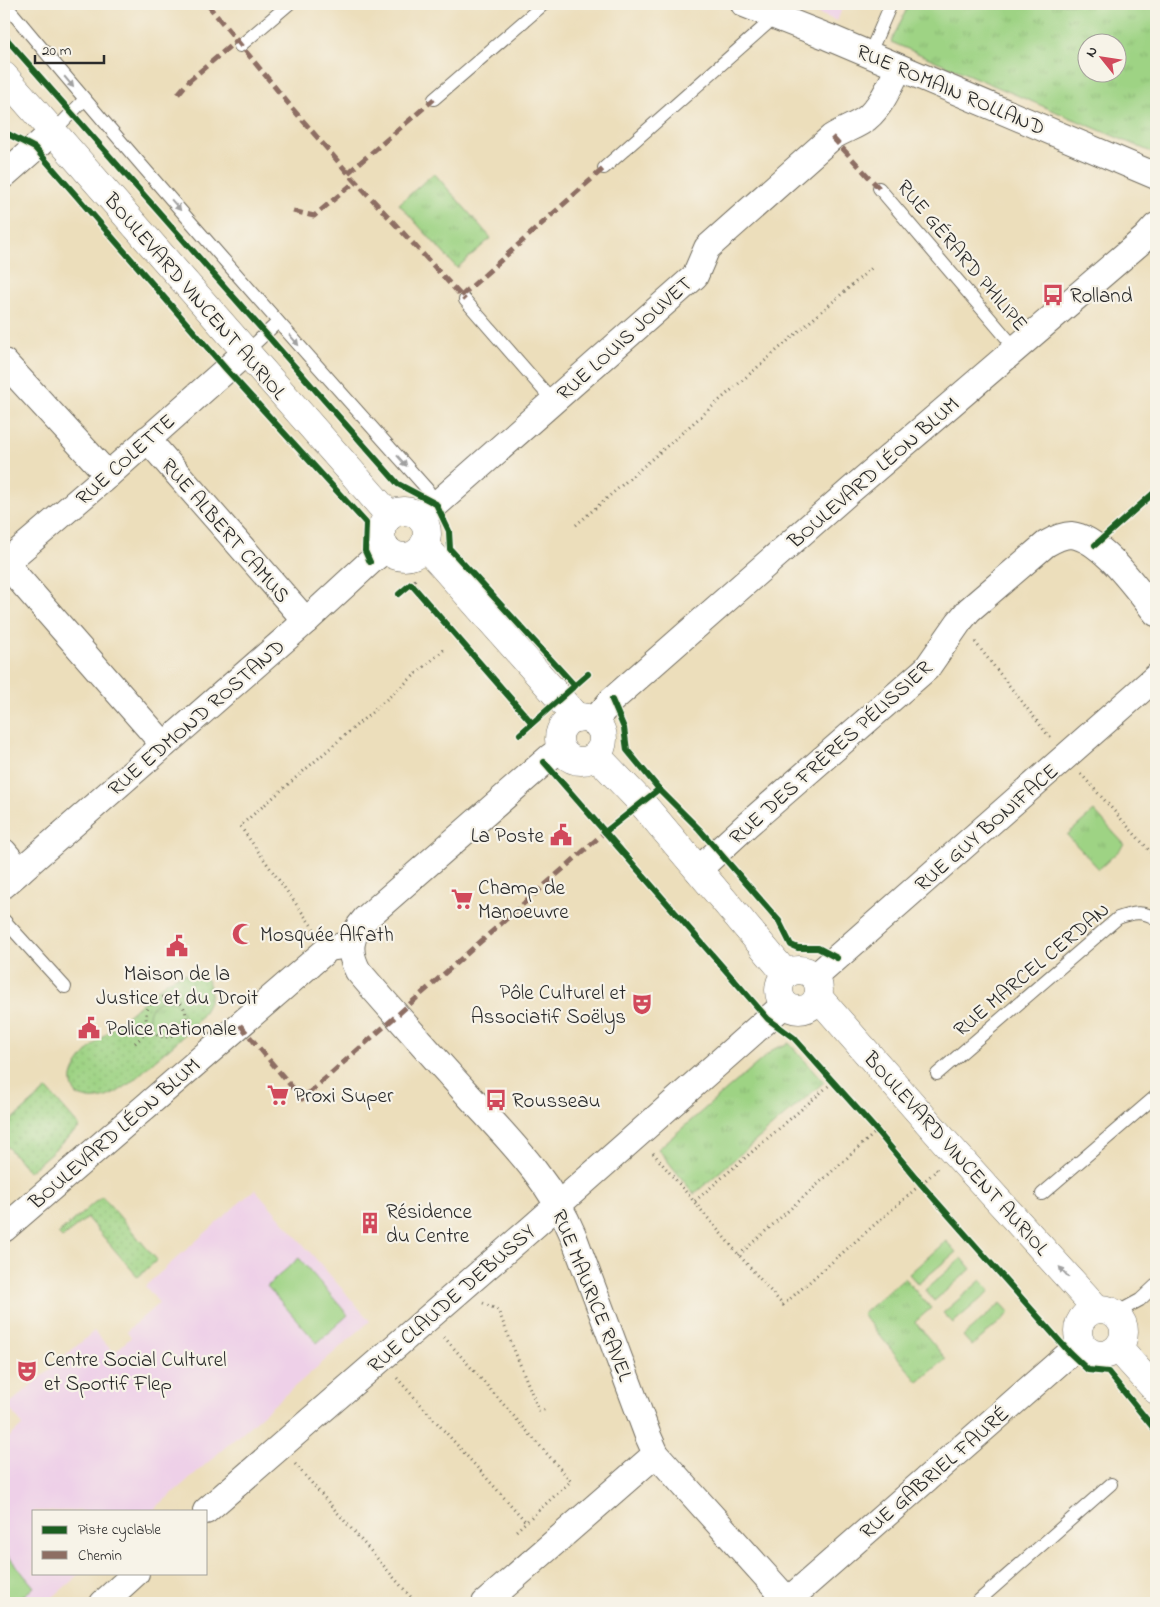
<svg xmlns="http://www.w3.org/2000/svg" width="1160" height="1607" font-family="'Indie Flower',sans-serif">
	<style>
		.built { fill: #eed0e8 }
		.grass { fill: url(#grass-dots); stroke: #647f58 }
		.park { fill: url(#park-tufts); stroke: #647f58; fill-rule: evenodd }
		.pitch { fill: #9ed384; stroke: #647f58 }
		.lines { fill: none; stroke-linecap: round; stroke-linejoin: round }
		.service-casing { stroke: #6f6a5d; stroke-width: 14 }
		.minor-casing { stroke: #6f6a5d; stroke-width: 28 }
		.tertiary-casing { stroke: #6f6a5d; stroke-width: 29 }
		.path { stroke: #6f6a5d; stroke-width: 3; stroke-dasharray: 1 4; stroke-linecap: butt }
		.service { stroke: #fff; stroke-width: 12 }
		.minor { stroke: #fff; stroke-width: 26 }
		.tertiary { stroke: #fff; stroke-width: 28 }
		.quiet { stroke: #8d6e63; stroke-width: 5; stroke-dasharray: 10 5; stroke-linecap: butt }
		.cycleway-casing { stroke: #f7f3e8; stroke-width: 9 }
		.cycleway { stroke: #1b5e20; stroke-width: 6 }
		.oneway { fill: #a0a0a0 }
		.labels { text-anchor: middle; stroke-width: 4.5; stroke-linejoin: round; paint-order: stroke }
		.street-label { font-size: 21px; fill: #2b2b2b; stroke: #f7f3e8 }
		.poi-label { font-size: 21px; fill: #2b2b2b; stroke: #f7f3e8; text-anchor: start }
	</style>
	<defs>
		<pattern id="grass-dots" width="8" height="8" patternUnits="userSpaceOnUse" patternTransform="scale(1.25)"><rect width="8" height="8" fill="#9ed384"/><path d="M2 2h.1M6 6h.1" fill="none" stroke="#88b572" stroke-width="1.8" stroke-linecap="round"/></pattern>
		<pattern id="park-tufts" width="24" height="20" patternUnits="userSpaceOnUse" patternTransform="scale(1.25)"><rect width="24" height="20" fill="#9ed384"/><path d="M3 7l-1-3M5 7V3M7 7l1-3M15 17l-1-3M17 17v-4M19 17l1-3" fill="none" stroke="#88b572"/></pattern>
	</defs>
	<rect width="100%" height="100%" fill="#f7f3e8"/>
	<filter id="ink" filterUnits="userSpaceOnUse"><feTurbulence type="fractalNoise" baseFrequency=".02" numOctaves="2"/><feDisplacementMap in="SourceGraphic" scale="10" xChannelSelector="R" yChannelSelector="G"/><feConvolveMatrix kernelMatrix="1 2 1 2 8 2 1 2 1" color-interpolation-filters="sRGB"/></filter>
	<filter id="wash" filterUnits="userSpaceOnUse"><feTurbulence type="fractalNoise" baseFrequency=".0096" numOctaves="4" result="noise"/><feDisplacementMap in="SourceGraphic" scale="20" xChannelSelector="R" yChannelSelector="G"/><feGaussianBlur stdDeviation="1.12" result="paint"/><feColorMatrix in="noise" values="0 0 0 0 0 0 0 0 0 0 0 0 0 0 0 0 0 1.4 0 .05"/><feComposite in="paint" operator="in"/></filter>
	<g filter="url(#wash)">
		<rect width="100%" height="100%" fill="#ecdebb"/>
		<g class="built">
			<polygon points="794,4 844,4 837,21"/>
			<polygon points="255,1189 370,1321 152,1511 34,1511 34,1573 81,1573 46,1603 4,1603 4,1442 23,1425 7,1406 94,1331 114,1353 131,1337 127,1331 159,1303 145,1286"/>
		</g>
		<g class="grass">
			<path d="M182 974C194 974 207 973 210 987 216 1013 173 1045 155 1060 137 1077 115 1102 88 1099 85 1098 80 1097 77 1095 73 1091 71 1083 72 1077 77 1054 116 1026 133 1011 144 1002 154 991 165 983 170 979 176 977 182 974Z"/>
			<polygon points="47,1089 80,1127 29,1172 4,1143 4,1127"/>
			<polygon points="102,1196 157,1260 138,1277 87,1218 62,1238 58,1234"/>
		</g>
		<g class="park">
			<path d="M909 4H1156V154L891 42ZM1088 42H1118V72H1088Z"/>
			<polygon points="434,173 491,238 457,268 399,204"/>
			<polygon points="1094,811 1125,845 1099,869 1067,835"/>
			<circle cx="166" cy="1017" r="17"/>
			<polygon points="789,1043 824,1082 694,1194 658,1149 774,1049"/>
			<polygon points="904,1278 931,1308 915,1322 946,1359 918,1382 862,1314"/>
		</g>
		<g class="pitch">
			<polygon points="946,1241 956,1252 918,1284 909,1274"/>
			<polygon points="299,1258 348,1315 317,1343 267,1286"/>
			<polygon points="962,1258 971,1269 934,1301 925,1290"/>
			<polygon points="981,1280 990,1291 953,1323 943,1313"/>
			<polygon points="1001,1303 1010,1313 972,1346 963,1336"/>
			<polygon points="4,1551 34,1587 15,1603 4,1603"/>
		</g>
	</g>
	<g filter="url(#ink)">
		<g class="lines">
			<g class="service-casing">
				<g id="service">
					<path d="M5 4C142 169 284 329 427 489L436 504"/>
					<polyline points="240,46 289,4"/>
					<polyline points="869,55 891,4"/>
					<polyline points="434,99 544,4"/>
					<polyline points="53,132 84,100"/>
					<polyline points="604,168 775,17"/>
					<polyline points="879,188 1016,349"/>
					<polyline points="465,300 553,401"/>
					<polyline points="245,353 278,322"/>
					<polyline points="4,920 65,987"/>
					<path d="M937 1074 1118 918C1132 913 1143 910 1156 919"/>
					<polyline points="1042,1194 1156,1096"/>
					<polyline points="1116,1313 1140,1300 1156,1285"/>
					<polyline points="976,1603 1111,1484"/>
				</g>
			</g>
			<g class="minor-casing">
				<g id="minor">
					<polyline points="744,4 828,37 1156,176"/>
					<polyline points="4,175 53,132"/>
					<polyline points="4,362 108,475"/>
					<polyline points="147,439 306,621"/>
					<path d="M421 518 695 276 707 248 832 137C843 130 857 126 867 118 882 105 890 85 899 68"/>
					<polyline points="5,563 164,745"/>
					<polyline points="4,564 108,475 245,353"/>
					<polyline points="593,722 612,700 851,490 1145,238 1156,226"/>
					<path d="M561 749 550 757 365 919C350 936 347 950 358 971 394 1013 431 1054 469 1096 507 1138 551 1181 573 1235L648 1436 656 1454 790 1603"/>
					<polyline points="4,852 20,871"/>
					<path d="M698 870 747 825 927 668 959 622 969 610 1046 544C1053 540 1062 535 1071 535 1102 538 1137 590 1156 613"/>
					<polyline points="4,885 306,621 370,562 387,548"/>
					<polyline points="815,977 1156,677"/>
					<polyline points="4,1229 329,948 350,945"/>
					<polyline points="206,1511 533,1227 785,1004"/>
					<polyline points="103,1603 136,1573"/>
					<polyline points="485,1603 656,1454"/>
					<polyline points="785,1603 1070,1353 1082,1346"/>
				</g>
			</g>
			<g class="tertiary-casing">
				<g id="tertiary">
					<polyline points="4,76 390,516"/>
					<circle cx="404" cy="534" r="23"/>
					<polyline points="424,545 577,718"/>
					<circle cx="581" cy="739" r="22"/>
					<polyline points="596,755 641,802 786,974"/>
					<circle cx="799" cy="990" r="20"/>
					<polyline points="818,997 947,1144 1097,1309"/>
					<circle cx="1101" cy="1332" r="23"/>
					<polyline points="1118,1348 1156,1390"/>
				</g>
			</g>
			<g class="path">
				<polyline points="576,525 874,266"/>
				<polyline points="411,584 418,577"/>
				<polyline points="975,642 1051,739"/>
				<polyline points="1081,774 1156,858"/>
				<polyline points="314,929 240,826 446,648"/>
				<circle cx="166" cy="1017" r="20"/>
				<polyline points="135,1043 150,1030"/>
				<polyline points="653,1153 739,1255 783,1305 937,1170 936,1169"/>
				<polyline points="695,1201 833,1082"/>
				<polyline points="739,1255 877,1131"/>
				<polyline points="483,1303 498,1310 539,1411 547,1409"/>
				<polyline points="444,1337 571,1481 516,1531"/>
				<polyline points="397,1378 526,1522"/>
				<polyline points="295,1464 416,1603"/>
			</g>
			<use href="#service" class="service"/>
			<use href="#minor" class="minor"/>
			<use href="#tertiary" class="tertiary"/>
			<g class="quiet">
				<polyline points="207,4 292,108 348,173 465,300"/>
				<polyline points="178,94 190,80 236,41"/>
				<polyline points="832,137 879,188"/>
				<polyline points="348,173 434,99"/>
				<polyline points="293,211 314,216 356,181"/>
				<polyline points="461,296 604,168"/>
				<polyline points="240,1025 302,1099 605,832"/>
			</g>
			<g class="cycleway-casing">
				<g id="cycleway">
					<polyline points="4,36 398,484 436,504 449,531 450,549 575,686"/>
					<polyline points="4,132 35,148 226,369 366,523 365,551 370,562"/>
					<polyline points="1095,545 1156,491"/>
					<polyline points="399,594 411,584 532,723"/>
					<polyline points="612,700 624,728 627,750 659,789 699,829 779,921 791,945 798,948 818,948 837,958"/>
					<polyline points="520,734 588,674"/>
					<polyline points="544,762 768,1019 794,1038 877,1131 921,1184 1070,1353 1088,1370 1108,1372 1156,1431"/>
					<polyline points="605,832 659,789"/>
				</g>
			</g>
			<use href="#cycleway" class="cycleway"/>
		</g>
		<defs><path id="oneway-solid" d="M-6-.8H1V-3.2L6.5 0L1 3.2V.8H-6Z" transform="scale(1.25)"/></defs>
		<g class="oneway">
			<use href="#oneway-solid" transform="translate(69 82) rotate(50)"/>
			<use href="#oneway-solid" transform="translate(176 205) rotate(49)"/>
			<use href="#oneway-solid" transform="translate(294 340) rotate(49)"/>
			<use href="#oneway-solid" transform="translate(402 461) rotate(48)"/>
			<use href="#oneway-solid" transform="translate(1064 1272) rotate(-132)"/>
		</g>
	</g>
	<defs>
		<g id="bus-bare" transform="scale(1.725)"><path d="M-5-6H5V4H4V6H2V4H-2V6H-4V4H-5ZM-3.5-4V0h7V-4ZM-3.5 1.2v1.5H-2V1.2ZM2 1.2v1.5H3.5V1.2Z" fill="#d1495b" stroke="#f7f3e8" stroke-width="2.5" paint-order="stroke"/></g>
		<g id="civic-bare" transform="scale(1.725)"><path d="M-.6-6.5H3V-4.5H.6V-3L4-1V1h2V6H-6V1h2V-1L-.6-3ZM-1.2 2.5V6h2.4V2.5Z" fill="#d1495b" stroke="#f7f3e8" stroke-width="2.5" paint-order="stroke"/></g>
		<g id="supermarket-bare" transform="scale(1.725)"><path d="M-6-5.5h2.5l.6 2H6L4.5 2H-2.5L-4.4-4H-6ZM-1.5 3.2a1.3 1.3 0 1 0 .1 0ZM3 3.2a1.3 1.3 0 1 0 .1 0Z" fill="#d1495b" stroke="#f7f3e8" stroke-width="2.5" paint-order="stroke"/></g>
		<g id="mosque-bare" transform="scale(1.725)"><path d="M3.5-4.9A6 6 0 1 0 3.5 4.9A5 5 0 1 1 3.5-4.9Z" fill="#d1495b" stroke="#f7f3e8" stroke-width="2.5" paint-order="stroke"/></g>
		<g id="theatre-bare" transform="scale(1.725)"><path d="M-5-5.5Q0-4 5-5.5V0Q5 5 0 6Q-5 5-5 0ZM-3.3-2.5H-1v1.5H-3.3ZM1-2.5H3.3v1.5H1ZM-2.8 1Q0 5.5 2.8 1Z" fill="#d1495b" stroke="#f7f3e8" stroke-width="2.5" paint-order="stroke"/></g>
		<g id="building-bare" transform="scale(1.725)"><path d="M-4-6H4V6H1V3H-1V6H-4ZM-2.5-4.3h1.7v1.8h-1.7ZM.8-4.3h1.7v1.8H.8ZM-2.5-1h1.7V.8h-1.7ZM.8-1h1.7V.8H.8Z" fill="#d1495b" stroke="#f7f3e8" stroke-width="2.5" paint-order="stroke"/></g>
	</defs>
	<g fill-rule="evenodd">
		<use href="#bus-bare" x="1053" y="295"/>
		<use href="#civic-bare" x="561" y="835"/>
		<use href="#supermarket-bare" x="462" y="899"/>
		<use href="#mosque-bare" x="243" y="934"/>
		<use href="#civic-bare" x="177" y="946"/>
		<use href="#theatre-bare" x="642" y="1004"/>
		<use href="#civic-bare" x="89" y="1028"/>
		<use href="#supermarket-bare" x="278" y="1095"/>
		<use href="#bus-bare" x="496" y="1100"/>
		<use href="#building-bare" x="370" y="1223"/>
		<use href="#theatre-bare" x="27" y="1371"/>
	</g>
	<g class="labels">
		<g class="street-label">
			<text transform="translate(951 89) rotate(23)" y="7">RUE ROMAIN ROLLAND</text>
			<text transform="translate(963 255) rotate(50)" y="7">RUE GÉRARD PHILIPE</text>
			<text transform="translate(196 296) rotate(49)" y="7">BOULEVARD VINCENT AURIOL</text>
			<text transform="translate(624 338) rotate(-42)" y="7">RUE LOUIS JOUVET</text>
			<text transform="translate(125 459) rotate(-42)" y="7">RUE COLETTE</text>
			<text transform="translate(873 472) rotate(-41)" y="7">BOULEVARD LÉON BLUM</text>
			<text transform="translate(226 530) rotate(49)" y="7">RUE ALBERT CAMUS</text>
			<text transform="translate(196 717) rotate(-41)" y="7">RUE EDMOND ROSTAND</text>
			<text transform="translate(830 752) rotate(-42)" y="7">RUE DES FRÈRES PÉLISSIER</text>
			<text transform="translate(986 827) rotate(-41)" y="7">RUE GUY BONIFACE</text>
			<text transform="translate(1031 969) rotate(-40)" y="7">RUE MARCEL CERDAN</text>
			<text transform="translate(114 1133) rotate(-41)" y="7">BOULEVARD LÉON BLUM</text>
			<text transform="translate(957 1153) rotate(48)" y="7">BOULEVARD VINCENT AURIOL</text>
			<text transform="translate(593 1295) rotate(68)" y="7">RUE MAURICE RAVEL</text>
			<text transform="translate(451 1298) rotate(-41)" y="7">RUE CLAUDE DEBUSSY</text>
			<text transform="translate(934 1472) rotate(-41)" y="7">RUE GABRIEL FAURÉ</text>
		</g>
		<g class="poi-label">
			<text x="1070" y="302">Rolland</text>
			<text x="544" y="842" text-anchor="end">La Poste</text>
			<text x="478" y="894">Champ de<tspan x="478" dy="24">Manoeuvre</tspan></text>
			<text x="260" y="941">Mosquée Alfath</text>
			<text x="177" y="980" text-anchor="middle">Maison de la<tspan x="177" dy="24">Justice et du Droit</tspan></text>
			<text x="626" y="999" text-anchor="end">Pôle Culturel et<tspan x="626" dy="24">Associatif Soëlys</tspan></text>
			<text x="106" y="1035">Police nationale</text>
			<text x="294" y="1102">Proxi Super</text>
			<text x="512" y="1107">Rousseau</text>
			<text x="386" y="1218">Résidence<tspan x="386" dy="24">du Centre</tspan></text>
			<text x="44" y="1366">Centre Social Culturel<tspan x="44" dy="24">et Sportif Flep</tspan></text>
		</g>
	</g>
	<rect width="1160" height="1607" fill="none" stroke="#f7f3e8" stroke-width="20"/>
	<rect x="32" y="1510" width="175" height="65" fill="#f7f3e8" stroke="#a5a39c"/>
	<rect x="42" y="1526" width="25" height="8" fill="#1b5e20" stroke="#a5a39c"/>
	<text x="78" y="1534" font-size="15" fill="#2b2b2b">Piste cyclable</text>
	<rect x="42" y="1551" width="25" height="8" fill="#8d6e63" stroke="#a5a39c"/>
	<text x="78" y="1560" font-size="15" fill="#2b2b2b">Chemin</text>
	<g transform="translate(1102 58) rotate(300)"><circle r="24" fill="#f7f3e8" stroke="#a5a39c"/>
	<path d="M0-4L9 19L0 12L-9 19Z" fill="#d1495b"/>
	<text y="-8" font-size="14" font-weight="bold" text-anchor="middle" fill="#2b2b2b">N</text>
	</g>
	<path d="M35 55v8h69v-8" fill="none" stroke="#2b2b2b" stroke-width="2.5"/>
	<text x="42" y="55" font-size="15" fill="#2b2b2b" stroke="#f7f3e8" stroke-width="4" paint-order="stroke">20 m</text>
</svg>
